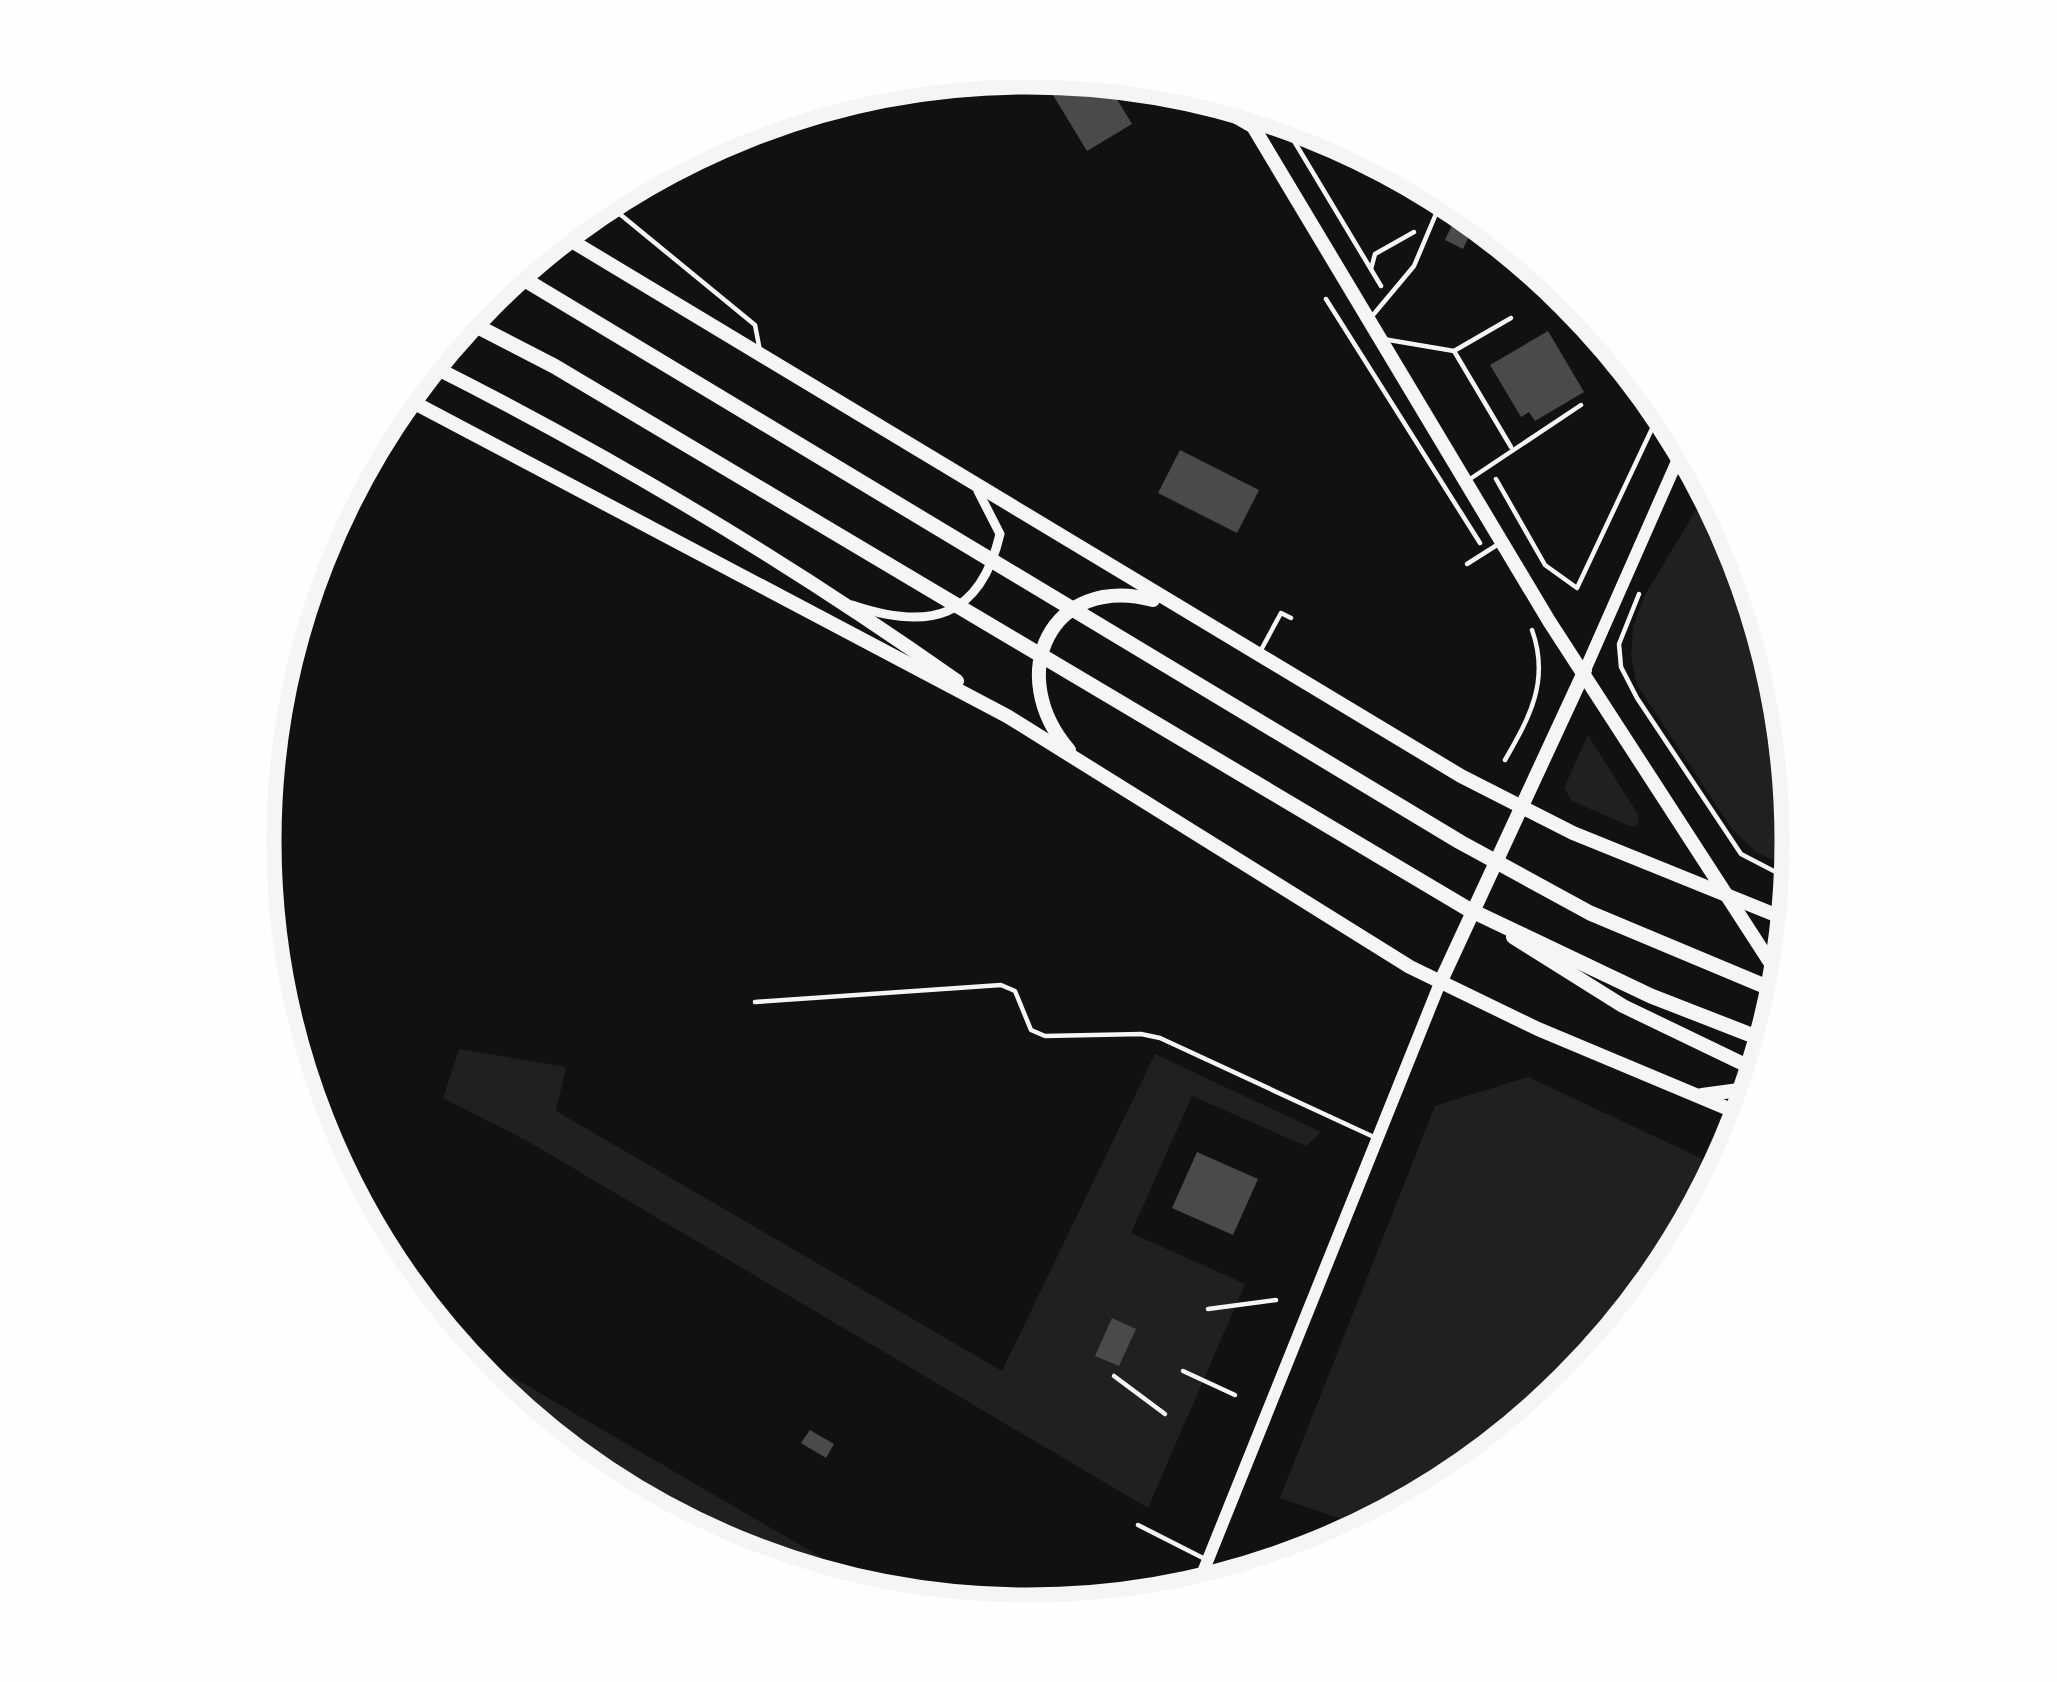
<svg xmlns="http://www.w3.org/2000/svg" width="2057" height="1682" font-family="Helvetica,sans-serif">
	<style>
		.green { fill: #202020 }
		.building { fill: #4a4a4a }
		.lines { fill: none; stroke-linecap: round; stroke-linejoin: round }
		.path { stroke: #f5f5f5; stroke-width: 4.5 }
		.service { stroke: #f5f5f5; stroke-width: 4.5 }
		.minor { stroke: #f5f5f5; stroke-width: 9 }
		.tertiary { stroke: #f5f5f5; stroke-width: 12 }
		.secondary { stroke: #f5f5f5; stroke-width: 14 }
		.trunk { stroke: #f5f5f5; stroke-width: 15 }
		.rim { fill: none; stroke: #f5f5f5; stroke-width: 15 }
	</style>
	<rect width="100%" height="100%" fill="#111"/>
	<g class="green">
		<polygon points="1708,490 1745,545 1803,842 1797,872 1756,852 1732,829 1637,685 1631,656 1633,627 1645,595"/>
		<polygon points="1588,735 1639,816 1638,824 1632,827 1572,801 1564,788"/>
		<polygon points="459,1049 566,1067 556,1111 1002,1371 1155,1054 1321,1132 1306,1146 1192,1096 1131,1233 1245,1284 1148,1508 529,1142 443,1098"/>
		<polygon points="1528,1077 1724,1169 1576,1389 1368,1528 1280,1498 1435,1106"/>
		<polygon points="447,1339 867,1584 731,1557 480,1389"/>
	</g>
	<g class="building">
		<polygon points="1043,69 1106,81 1132,124 1087,151 1039,72"/>
		<polygon points="1454,221 1472,230 1463,249 1445,240"/>
		<polygon points="1548,331 1584,392 1535,421 1529,412 1521,417 1490,365"/>
		<polygon points="1180,450 1259,490 1237,533 1158,493"/>
		<polygon points="1197,1152 1258,1179 1233,1235 1172,1208"/>
		<polygon points="1112,1318 1136,1329 1119,1366 1095,1356"/>
		<polygon points="810,1430 834,1444 826,1458 801,1443"/>
	</g>
	<g class="lines">
		<g class="path">
			<polyline points="1279,116 1381,286"/>
			<polyline points="1371,269 1375,254 1414,232"/>
			<polyline points="1326,299 1480,543"/>
			<polyline points="1496,479 1545,565 1577,588 1658,416"/>
			<polyline points="1639,594 1619,644 1621,667 1637,698 1741,854 1795,882"/>
			<path d="M1505 760C1530 717 1550 680 1532 630"/>
			<polyline points="1208,1309 1276,1300"/>
			<polyline points="1183,1371 1235,1395"/>
		</g>
		<g class="service">
			<polyline points="1196,99 1248,129"/>
			<polyline points="610,206 755,325 760,351"/>
			<polyline points="1373,315 1414,266 1441,202"/>
			<polyline points="1383,339 1454,351 1511,318"/>
			<polyline points="1454,351 1511,447"/>
			<polyline points="1470,479 1581,405"/>
			<polyline points="1467,564 1497,545"/>
			<polyline points="1261,650 1281,613 1291,618"/>
			<polyline points="755,1002 1001,985 1015,991 1031,1030 1045,1036 1141,1034 1160,1038 1376,1138"/>
			<polyline points="1114,1376 1165,1414"/>
			<polyline points="1138,1525 1203,1558"/>
		</g>
		<path class="minor" d="M852 605C929 631 980 619 1000 534L978 491"/>
		<g class="tertiary">
			<polyline points="1585,670 1682,450"/>
			<polyline points="1199,1582 1440,983"/>
		</g>
		<g class="secondary">
			<polyline points="1242,108 1549,621 1777,973"/>
			<polyline points="565,237 1461,776 1573,833 1788,920"/>
			<path d="M432 366C613 457 791 564 957 681"/>
			<polyline points="409,400 1007,716 1410,967 1538,1029 1748,1117"/>
			<path d="M1069 750C1004 675 1050 573 1153 600"/>
			<polyline points="1513,937 1623,1006 1758,1071"/>
			<polyline points="1440,983 1585,670"/>
			<polyline points="1702,1095 1754,1088"/>
		</g>
		<g class="trunk">
			<polyline points="512,272 1460,842 1590,913 1774,990"/>
			<polyline points="463,319 554,366 1468,909 1651,996 1764,1040"/>
		</g>
	</g>
	<path d="M0 0H2057V1682H0ZM274 841a754 754 0 1 1 1508 0a754 754 0 1 1-1508 0Z" fill="#fefefe" fill-rule="evenodd"/>
	<path class="rim" d="M274 841a754 754 0 1 1 1508 0a754 754 0 1 1-1508 0Z"/>
</svg>
